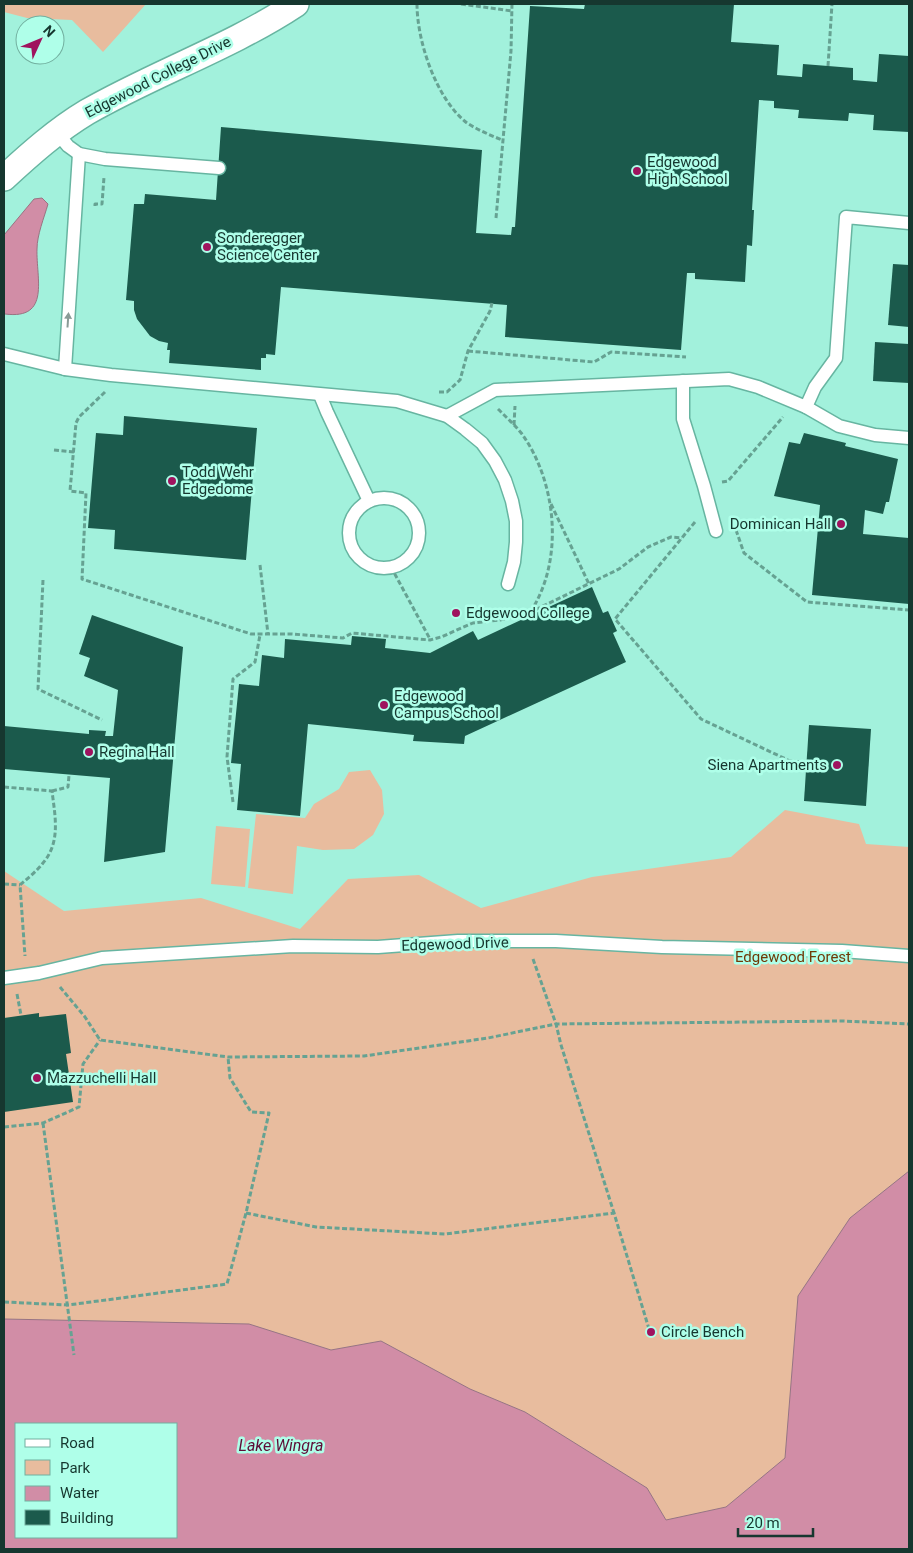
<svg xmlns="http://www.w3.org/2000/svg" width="913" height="1553" font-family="Roboto,sans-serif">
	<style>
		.green { fill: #e8bc9e }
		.water { fill: #d18da6; stroke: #997382; fill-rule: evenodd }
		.building { fill: #1b5a4c }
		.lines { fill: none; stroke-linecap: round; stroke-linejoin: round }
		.lane-casing { stroke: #67b5a1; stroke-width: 15 }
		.street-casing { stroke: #67b5a1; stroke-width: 28 }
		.path { stroke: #66a292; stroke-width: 3; stroke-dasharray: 5 2.5; stroke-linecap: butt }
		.lane { stroke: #fff; stroke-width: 12 }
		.street { stroke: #fff; stroke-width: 25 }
		.oneway { fill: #8a9b97 }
		.poi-dot { fill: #9f135e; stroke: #afffe9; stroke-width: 2 }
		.labels { text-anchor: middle; stroke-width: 5; stroke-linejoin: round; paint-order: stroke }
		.street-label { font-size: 15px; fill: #16372f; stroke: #afffe9 }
		.poi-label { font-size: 15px; fill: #16372f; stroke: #afffe9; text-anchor: start }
		.park-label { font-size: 15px; fill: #6f3907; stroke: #afffe9 }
		.water-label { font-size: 16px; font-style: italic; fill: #5e0c36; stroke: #afffe9 }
	</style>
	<rect width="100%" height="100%" fill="#a2f1dc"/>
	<g class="green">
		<polygon points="4,4 146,4 103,52 72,20 27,18 4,12"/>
		<polygon points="370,770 382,790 384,814 373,835 354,849 323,850 297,846 293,894 248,888 256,814 305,818 314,804 339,789 349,772"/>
		<polygon points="785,810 859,824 866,844 909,847 909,1171 850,1218 798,1296 785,1458 726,1507 666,1520 647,1488 525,1412 470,1389 381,1341 331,1350 249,1324 4,1319 4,871 64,911 201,898 300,929 348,879 419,875 481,908 592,877 731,857"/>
		<polygon points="216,826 250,829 245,887 211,884"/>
	</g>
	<g class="water">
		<path d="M42 198 48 204C44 218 37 235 37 249 36 278 51 320 5 314L4 313V235L34 199Z"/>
		<path d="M909 1171V1549H4V1319L249 1324 331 1350 381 1341 470 1389 525 1412 647 1488 666 1520 726 1507 785 1458 798 1296 850 1218ZM16 1424H176V1537H16Z"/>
	</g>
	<g class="building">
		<polygon points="585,4 734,4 731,42 779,45 777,75 802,77 803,64 853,68 853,80 877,82 879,54 909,56 909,132 873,130 874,115 849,113 848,121 798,118 799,110 774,108 774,101 759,100 752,210 754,210 752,246 747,245 745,282 695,279 695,273 687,273 681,350 505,337 507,305 281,287 275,355 266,354 266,358 261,358 261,370 169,363 170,350 167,350 168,343 159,341 150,336 137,319 134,310 134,301 126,300 134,204 144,204 145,194 216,200 221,127 482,150 476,233 511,235 512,227 515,227 530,6 584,9"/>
		<polygon points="893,264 909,265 909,327 888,325"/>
		<polygon points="875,342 909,344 909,383 873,381"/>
		<polygon points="124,416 257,428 246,560 114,549 115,530 88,528 96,433 123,435"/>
		<polygon points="804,433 846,443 845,446 898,459 889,502 886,502 883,514 865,510 863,534 909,538 909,604 812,595 820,505 774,496 789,442 800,444"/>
		<polygon points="592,587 603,613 608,611 617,631 613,633 626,662 465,736 464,744 413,741 414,735 308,724 300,816 237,810 241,764 231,763 239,684 259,686 262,655 284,658 285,639 351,645 352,636 386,639 385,648 430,653 473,631 478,640"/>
		<polygon points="92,615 183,647 165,852 104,862 110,778 4,769 4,726 89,734 89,730 106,731 105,736 113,736 118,690 84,676 90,658 79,654"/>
		<polygon points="809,725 871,729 866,806 804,801"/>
		<polygon points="39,1013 39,1017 66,1014 71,1053 66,1054 73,1102 4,1112 4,1018"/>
	</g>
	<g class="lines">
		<g class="lane-casing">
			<g id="lane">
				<polyline points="57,133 68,146 79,154 105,159 219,168"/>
				<polyline points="4,354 65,369 111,375 397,401 447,416 465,429 482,443 495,461 505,480 512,501 516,521 516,542 514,562 508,584"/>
				<polyline points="65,369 79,154"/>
				<polyline points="683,381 683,419 704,486 716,531"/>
				<polyline points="320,395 327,412 369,501"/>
				<polyline points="806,407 839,426 875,435 909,438"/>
				<polyline points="447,416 495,390 729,379 758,387 806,407 815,387 836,358 846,217 909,223"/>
				<circle cx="384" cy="533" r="35"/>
				<polyline points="4,978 39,973 102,958 293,946 378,947 458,941 556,941 662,947 842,951 909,956"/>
			</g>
		</g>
		<g class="street-casing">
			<path id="street" d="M4 178C30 154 57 130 87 112 155 73 231 47 296 4"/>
		</g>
		<g class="path">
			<path d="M417 4C417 41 436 99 467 123 478 130 490 135 502 140"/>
			<polyline points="461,4 512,11"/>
			<polyline points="828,66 832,4"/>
			<polyline points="95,206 95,204 102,204 104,177"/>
			<polyline points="496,218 511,51 512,4"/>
			<polyline points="468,351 594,362 611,352 686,357"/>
			<polyline points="105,392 79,417 76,423 70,491 86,493 82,579 251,634 292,634 343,638 352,633 430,640 441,637 473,623 500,620 531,612 619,569 648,547 671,537 682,538"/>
			<polyline points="439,392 447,392 460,380 468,351 490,311 492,303"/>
			<path d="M498 409C506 417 515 425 522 434 557 483 564 560 531 611"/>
			<polyline points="514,425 515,406"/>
			<polyline points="54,450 74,452"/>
			<polyline points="722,482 728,481 783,417"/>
			<polyline points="551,504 589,584"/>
			<polyline points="695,522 615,619 701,719 790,761 803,762"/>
			<polyline points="736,530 744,553 807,602 909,610"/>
			<polyline points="260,565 268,634"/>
			<polyline points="391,567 430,639"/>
			<polyline points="43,580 38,689 102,720"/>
			<path d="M4 787 52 791C55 816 61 842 43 863 37 871 28 878 20 885L25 956"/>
			<polyline points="52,791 68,787 69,775"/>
			<polyline points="233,802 227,757 233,679 255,662 260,635"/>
			<polyline points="4,884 20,885"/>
			<polyline points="533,959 556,1024 843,1021 909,1024"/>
			<polyline points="60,987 85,1017 100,1040 228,1057 364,1056 488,1038 556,1024 561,1045 614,1213"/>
			<polyline points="17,994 21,1015"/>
			<polyline points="43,1123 74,1355"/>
			<polyline points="4,1127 43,1123 79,1107 83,1064 100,1040"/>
			<polyline points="246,1213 316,1227 445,1234 614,1213 649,1329"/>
			<polyline points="4,1302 68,1305 227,1284 246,1213 269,1113 251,1112 230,1078 228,1057"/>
		</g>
		<use href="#lane" class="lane"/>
		<use href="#street" class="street"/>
	</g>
	<defs><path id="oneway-solid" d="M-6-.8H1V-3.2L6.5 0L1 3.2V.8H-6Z" transform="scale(1.25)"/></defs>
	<use class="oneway" href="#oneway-solid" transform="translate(68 320) rotate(-86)"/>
	<g class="poi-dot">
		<circle cx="637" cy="171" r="5"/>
		<circle cx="207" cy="247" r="5"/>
		<circle cx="172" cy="481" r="5"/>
		<circle cx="841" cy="524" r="5"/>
		<circle cx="456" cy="613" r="5"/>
		<circle cx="384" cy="705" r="5"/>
		<circle cx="89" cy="752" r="5"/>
		<circle cx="837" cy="765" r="5"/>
		<circle cx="37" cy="1078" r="5"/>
		<circle cx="651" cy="1332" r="5"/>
	</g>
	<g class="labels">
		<g class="street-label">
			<text transform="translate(158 77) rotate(-27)" y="5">Edgewood College Drive</text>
			<text transform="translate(455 944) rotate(-2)" y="5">Edgewood Drive</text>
		</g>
		<g class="poi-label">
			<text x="647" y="167">Edgewood<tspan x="647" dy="17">High School</tspan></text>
			<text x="217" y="243">Sonderegger<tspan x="217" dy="17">Science Center</tspan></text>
			<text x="182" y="477">Todd Wehr<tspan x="182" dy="17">Edgedome</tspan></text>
			<text x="831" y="529" text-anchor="end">Dominican Hall</text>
			<text x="466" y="618">Edgewood College</text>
			<text x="394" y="701">Edgewood<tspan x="394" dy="17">Campus School</tspan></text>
			<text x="99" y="757">Regina Hall</text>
			<text x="827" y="770" text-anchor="end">Siena Apartments</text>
			<text x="47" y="1083">Mazzuchelli Hall</text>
			<text x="661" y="1337">Circle Bench</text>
		</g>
		<g class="park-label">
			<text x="793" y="962">Edgewood Forest</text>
		</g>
		<g class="water-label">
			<text x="281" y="1451">Lake Wingra</text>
		</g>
	</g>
	<rect width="913" height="1553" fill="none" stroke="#16372f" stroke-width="10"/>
	<rect x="15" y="1423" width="162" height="115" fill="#afffe9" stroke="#72af9f"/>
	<rect x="25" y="1439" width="25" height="8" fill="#ffffff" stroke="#72af9f"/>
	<text x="60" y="1448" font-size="15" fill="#16372f">Road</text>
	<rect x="25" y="1460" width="25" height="15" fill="#e8bc9e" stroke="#72af9f"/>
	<text x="60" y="1473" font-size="15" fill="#16372f">Park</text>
	<rect x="25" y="1486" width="25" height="15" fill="#d18da6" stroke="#72af9f"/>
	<text x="60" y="1498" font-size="15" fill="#16372f">Water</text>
	<rect x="25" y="1510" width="25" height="15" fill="#1b5a4c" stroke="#72af9f"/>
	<text x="60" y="1523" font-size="15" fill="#16372f">Building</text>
	<g transform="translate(40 40) rotate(46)"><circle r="24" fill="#afffe9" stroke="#72af9f"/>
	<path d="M0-4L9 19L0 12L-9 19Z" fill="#9f135e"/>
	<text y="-8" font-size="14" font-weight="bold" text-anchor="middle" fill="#16372f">N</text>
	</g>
	<path d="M738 1528v8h75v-8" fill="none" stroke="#16372f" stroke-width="2.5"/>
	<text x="746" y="1528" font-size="15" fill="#16372f" stroke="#afffe9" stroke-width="4" paint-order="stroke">20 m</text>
</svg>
